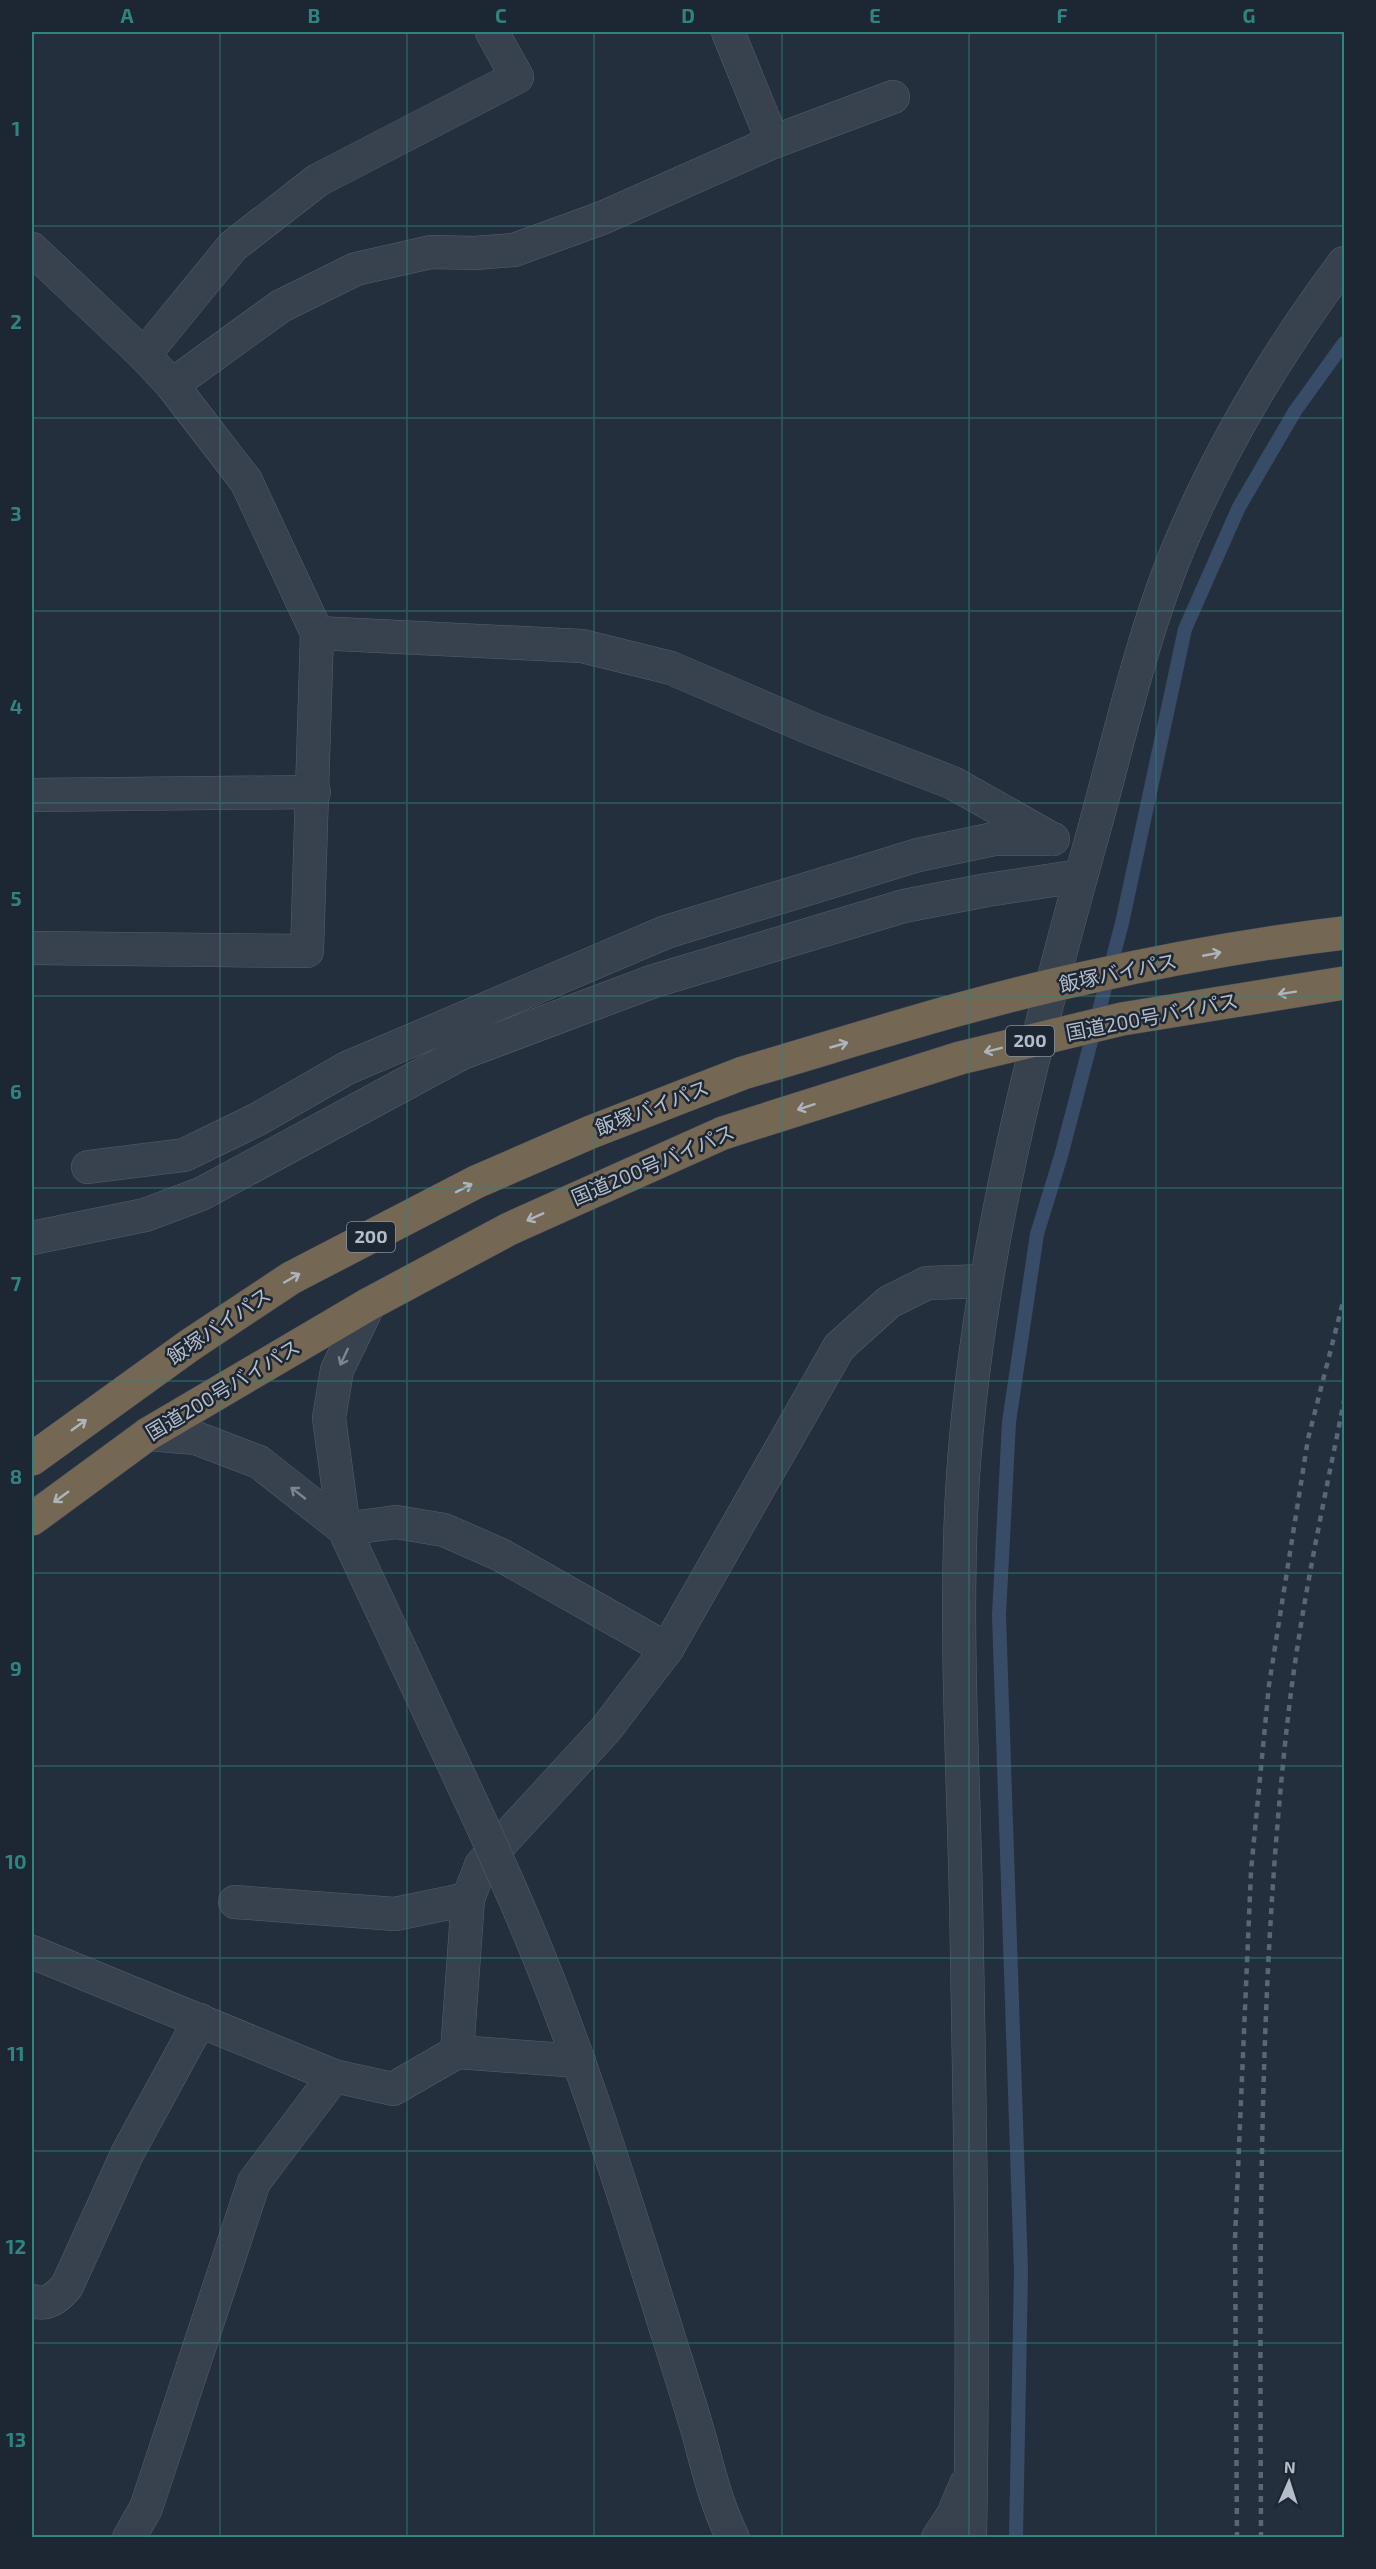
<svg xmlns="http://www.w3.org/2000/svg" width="1376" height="2569" font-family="'Exo 2','Noto Sans JP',sans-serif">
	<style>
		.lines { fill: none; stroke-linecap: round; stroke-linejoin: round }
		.stream { stroke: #394c67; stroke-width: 14 }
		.minor-casing { stroke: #565f6c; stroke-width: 34 }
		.highway-casing { stroke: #434c59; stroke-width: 34 }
		.minor { stroke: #38414e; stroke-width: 33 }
		.highway { stroke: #746855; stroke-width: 33 }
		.rail { stroke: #5a6575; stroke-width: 4.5; stroke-dasharray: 6 6; stroke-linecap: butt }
		.minor-bridge-casing { stroke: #565f6c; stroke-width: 34; stroke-linecap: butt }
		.highway-bridge-casing { stroke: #434c59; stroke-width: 34; stroke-linecap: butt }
		.minor-bridge { stroke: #38414e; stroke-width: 33 }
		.highway-bridge { stroke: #746855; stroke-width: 33 }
		.oneway { stroke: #aeb4bd }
		.oneway2 { stroke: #7c8592 }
		.grid { fill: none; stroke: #308480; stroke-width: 1.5; stroke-opacity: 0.55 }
		.labels { text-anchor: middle; stroke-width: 5; stroke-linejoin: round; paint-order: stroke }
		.shield { fill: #1d2633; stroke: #878f9c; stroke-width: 1.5 }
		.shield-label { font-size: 18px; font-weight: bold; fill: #b4bcc9 }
		.street-label { font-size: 20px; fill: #b4bcc9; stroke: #1d2633 }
		.neatline { fill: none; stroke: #308480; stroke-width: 2 }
		.grid-label { font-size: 20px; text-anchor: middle; font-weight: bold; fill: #308480 }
	</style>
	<rect width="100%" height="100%" fill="#242f3e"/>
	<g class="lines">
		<polyline class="stream" points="1016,2538 1021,2271 999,1615 1009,1422 1037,1234 1061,1156 1122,923 1185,629 1239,507 1295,411 1344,343"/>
		<g class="minor-casing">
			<g id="minor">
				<polyline points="728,32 773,142"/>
				<polyline points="32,249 144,355 172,385 246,481 317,633 307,951 32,948"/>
				<polyline points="144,355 233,246 318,180 517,77 492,32"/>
				<polyline points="172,385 281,306 356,269 431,252 475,253 514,250 602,218 773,142 893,97"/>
				<polyline points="317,633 582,646 671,668 815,730 953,783 1052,839"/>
				<polyline points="32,795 314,792"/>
				<polyline points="88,1167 184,1155 258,1119 347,1068 666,932 918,855 994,839 1053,839"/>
				<polyline points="32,1238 145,1215 201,1194 462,1053 654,981 904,906 987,890 1080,876"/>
				<polyline points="369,1304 337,1370 329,1418 344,1529 482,1825"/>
				<polyline points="148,1434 196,1438 259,1462 344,1529 396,1522 444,1530 501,1555 667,1649"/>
				<path d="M506 1879C572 2026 620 2181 668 2335 679 2370 690 2404 700 2439 709 2473 717 2506 733 2538"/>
				<polyline points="235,1902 395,1914 468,1899"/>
				<polyline points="32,1952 334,2076 393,2089 457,2052 579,2061"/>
				<polyline points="457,2052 468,1899 481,1865 606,1729 667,1649 839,1347 889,1302 927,1283 985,1281"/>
				<path d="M32 2301C47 2306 57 2298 67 2286L127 2154 200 2020"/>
				<polyline points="129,2538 146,2508 254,2182 334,2076"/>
				<polyline points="938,2538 953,2515 966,2484"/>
				<path d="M970 2538C974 2325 970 2113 966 1901 963 1759 954 1617 963 1476 978 1256 1035 1041 1094 830 1121 732 1143 630 1183 537 1225 440 1281 347 1344 263"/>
			</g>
		</g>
		<g class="highway-casing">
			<g id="highway">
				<polyline points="32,1459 190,1345 291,1278 476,1182 591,1132 743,1073"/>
				<polyline points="32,1519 148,1434 369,1304 509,1229 723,1133"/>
			</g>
		</g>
		<use href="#minor" class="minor"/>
		<use href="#highway" class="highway"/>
		<g class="rail">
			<polyline points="1237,2538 1235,2239 1251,1871 1269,1685 1308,1439 1344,1298"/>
			<path d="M1261 2538C1260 2264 1257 1990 1288 1717 1300 1611 1323 1506 1344 1401"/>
		</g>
		<g class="minor-bridge-casing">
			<polyline id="minor-bridge" points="482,1825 506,1879"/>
		</g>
		<g class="highway-bridge-casing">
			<g id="highway-bridge">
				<path d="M743 1073C856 1040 969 1003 1085 978 1170 959 1258 943 1344 933"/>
				<polyline points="723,1133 960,1058 1122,1019 1344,983"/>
			</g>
		</g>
		<use href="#minor-bridge" class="minor-bridge"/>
		<use href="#highway-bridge" class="highway-bridge"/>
	</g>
	<defs><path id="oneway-shaft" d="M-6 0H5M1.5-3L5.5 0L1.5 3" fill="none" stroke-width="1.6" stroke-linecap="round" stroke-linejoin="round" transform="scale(1.5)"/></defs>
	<g class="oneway">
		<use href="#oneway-shaft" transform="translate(1212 954) rotate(-11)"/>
		<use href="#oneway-shaft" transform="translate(1287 993) rotate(171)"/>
		<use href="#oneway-shaft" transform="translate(839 1045) rotate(-16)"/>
		<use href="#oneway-shaft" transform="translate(993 1050) rotate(166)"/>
		<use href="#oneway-shaft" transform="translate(806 1107) rotate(162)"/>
		<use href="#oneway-shaft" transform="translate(464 1188) rotate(-27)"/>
		<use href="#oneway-shaft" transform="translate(535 1217) rotate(156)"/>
		<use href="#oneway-shaft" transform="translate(292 1278) rotate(-30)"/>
		<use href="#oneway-shaft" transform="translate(79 1425) rotate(-36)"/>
		<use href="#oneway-shaft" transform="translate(61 1497) rotate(144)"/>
	</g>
	<g class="oneway2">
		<use href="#oneway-shaft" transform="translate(344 1357) rotate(115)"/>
		<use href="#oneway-shaft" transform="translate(298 1493) rotate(-142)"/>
	</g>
	<path class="grid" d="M220 32V2538M407 32V2538M594 32V2538M782 32V2538M969 32V2538M1156 32V2538M32 226H1344M32 418H1344M32 611H1344M32 803H1344M32 996H1344M32 1188H1344M32 1381H1344M32 1573H1344M32 1766H1344M32 1958H1344M32 2151H1344M32 2343H1344"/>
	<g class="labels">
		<g class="shield">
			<rect x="1006" y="1026" width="48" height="30" rx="4.5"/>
			<rect x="347" y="1222" width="48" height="30" rx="4.5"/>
		</g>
		<g class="shield-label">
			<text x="1030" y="1047">200</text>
			<text x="371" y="1243">200</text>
		</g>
		<g class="street-label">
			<text transform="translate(1118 973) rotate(-12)" y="7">飯塚バイパス</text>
			<text transform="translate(1152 1017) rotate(-11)" y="7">国道200号バイパス</text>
			<text transform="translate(652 1108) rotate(-21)" y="7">飯塚バイパス</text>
			<text transform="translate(653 1165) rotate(-23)" y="7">国道200号バイパス</text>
			<text transform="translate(219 1326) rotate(-34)" y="7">飯塚バイパス</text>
			<text transform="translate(223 1390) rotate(-31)" y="7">国道200号バイパス</text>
		</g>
	</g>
	<rect width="1376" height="2569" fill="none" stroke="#1d2633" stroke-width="66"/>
	<g transform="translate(1289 2482) rotate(3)" stroke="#1d2633" stroke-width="4.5" paint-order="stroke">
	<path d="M0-4.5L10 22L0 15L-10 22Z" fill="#b4bcc9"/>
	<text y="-9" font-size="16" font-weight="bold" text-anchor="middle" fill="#b4bcc9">N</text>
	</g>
	<rect x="33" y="33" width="1310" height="2503" class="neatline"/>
	<g class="grid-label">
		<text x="127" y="23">A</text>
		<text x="314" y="23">B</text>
		<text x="501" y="23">C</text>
		<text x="688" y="23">D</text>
		<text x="875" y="23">E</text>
		<text x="1062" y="23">F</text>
		<text x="1249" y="23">G</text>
		<text x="16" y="136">1</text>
		<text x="16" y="329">2</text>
		<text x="16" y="521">3</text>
		<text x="16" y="714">4</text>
		<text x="16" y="906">5</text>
		<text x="16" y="1099">6</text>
		<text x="16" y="1291">7</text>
		<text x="16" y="1484">8</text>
		<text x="16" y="1676">9</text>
		<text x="16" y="1869">10</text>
		<text x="16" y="2061">11</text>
		<text x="16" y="2254">12</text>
		<text x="16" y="2447">13</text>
	</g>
</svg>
